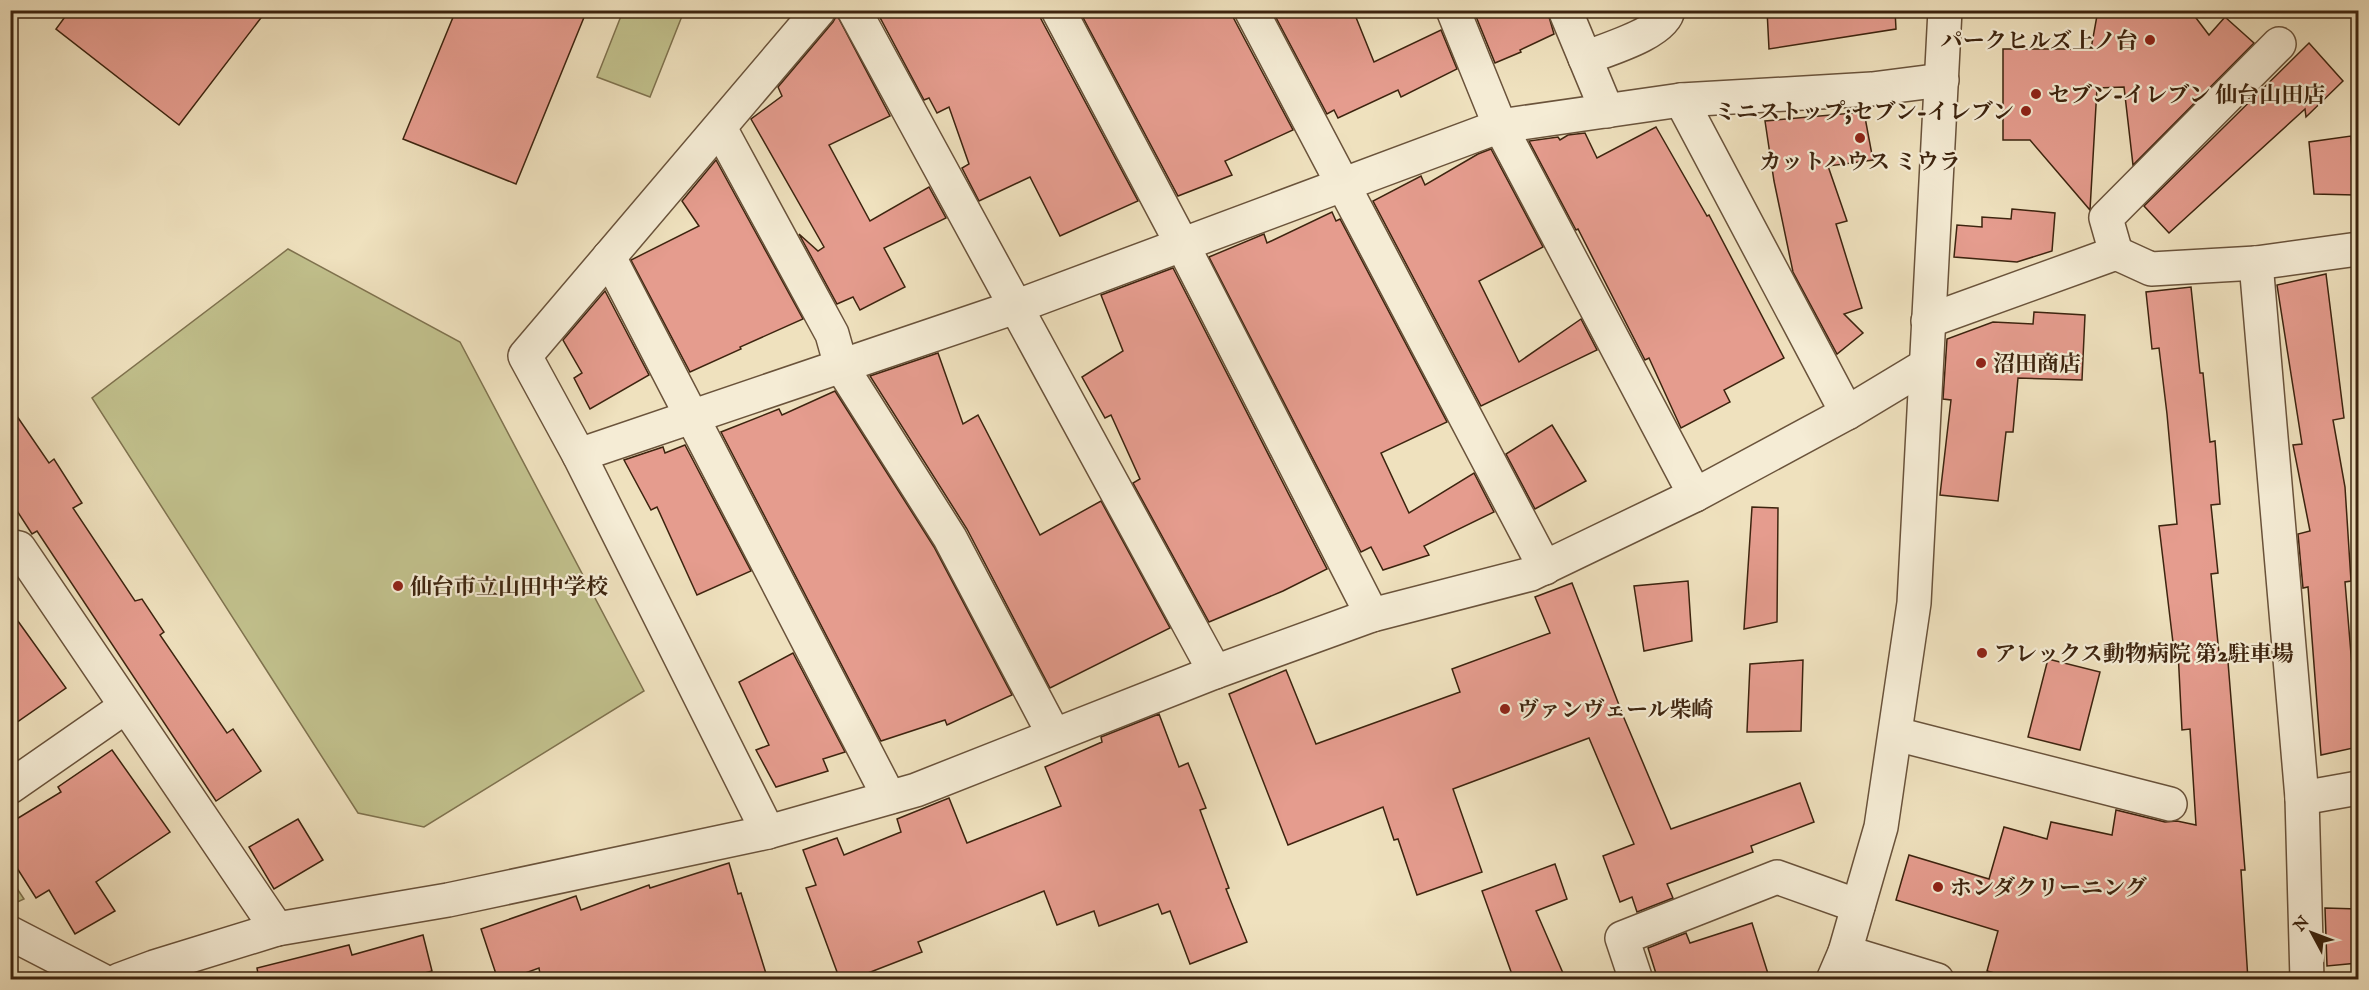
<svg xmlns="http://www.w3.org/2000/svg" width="2369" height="990" font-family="'IM FELL English','Noto Serif JP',serif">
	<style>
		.green { fill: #c1c08c; stroke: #7f724e; stroke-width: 1.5 }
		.building { fill: #e59c8e; stroke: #3d240f; stroke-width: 1.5 }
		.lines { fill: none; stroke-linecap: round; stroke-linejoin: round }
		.minor-casing { stroke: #6a533b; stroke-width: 36 }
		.minor { stroke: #f5ecd5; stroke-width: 33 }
		.poi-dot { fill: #8f2418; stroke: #f5ecd5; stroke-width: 2 }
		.labels { text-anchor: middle; stroke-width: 4.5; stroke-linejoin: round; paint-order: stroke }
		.poi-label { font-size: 22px; font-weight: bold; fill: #3d240f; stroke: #f5ecd5; text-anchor: start }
	</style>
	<rect width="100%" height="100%" fill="#efe1be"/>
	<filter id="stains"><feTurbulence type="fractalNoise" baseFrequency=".00333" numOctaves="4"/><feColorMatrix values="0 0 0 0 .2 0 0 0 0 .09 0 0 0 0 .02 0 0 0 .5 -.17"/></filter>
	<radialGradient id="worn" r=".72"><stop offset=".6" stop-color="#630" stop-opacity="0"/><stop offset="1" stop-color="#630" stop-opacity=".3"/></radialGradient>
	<g class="green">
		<polygon points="623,11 684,11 650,97 597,77"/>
		<polygon points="288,249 460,342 644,691 424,827 358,813 92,398"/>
		<polygon points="10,878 24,899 11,905 10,905"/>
	</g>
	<g class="building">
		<polygon points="70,10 267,10 179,125 56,29"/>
		<polygon points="456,10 587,10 516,184 403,139"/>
		<polygon points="876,10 1039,10 1041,19 1138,201 1060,236 1030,177 979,201 962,168 969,164 949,107 937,113 929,98 924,100"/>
		<polygon points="1079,10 1232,10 1234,19 1293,130 1225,161 1232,175 1178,196"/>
		<polygon points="1272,10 1353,10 1374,62 1441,30 1457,69 1401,97 1398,90 1338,118 1334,110 1327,114"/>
		<polygon points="1483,10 1547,10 1554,34 1520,50 1521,52 1495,63 1475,14"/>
		<polygon points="1767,10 1895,10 1896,29 1769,49"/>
		<polygon points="2098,10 2190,10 2209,35 2225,17 2254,43 2133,165 2124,87 2097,88 2090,210 2030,140 2003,140 2003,49 2091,49"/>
		<polygon points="837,15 890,116 829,145 870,221 929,187 946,218 884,248 905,287 860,310 853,297 837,304 799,234 818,251 824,247 751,119 782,96 778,87 833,22"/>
		<polygon points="2309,43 2343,81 2306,117 2305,109 2169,233 2144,206"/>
		<polygon points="1864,112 1873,160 1828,166 1847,221 1836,224 1862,308 1844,314 1863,333 1837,354 1793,272 1774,181 1765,121"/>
		<polygon points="1656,127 1707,216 1709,215 1784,358 1724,390 1730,402 1681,428 1649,358 1645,360 1578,229 1576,230 1529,141 1558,137 1560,140 1568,135 1585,133 1597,158"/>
		<polygon points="2351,136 2355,195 2314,194 2309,142"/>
		<polygon points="1491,149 1543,247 1479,281 1519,362 1581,319 1597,350 1481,406 1373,201 1421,176 1425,185 1478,154"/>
		<polygon points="716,160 803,319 740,347 741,349 690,372 631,260 699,226 682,201"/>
		<polygon points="2012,209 2055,213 2052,251 2017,262 1954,257 1957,225 1982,227 1982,217 2011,219"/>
		<polygon points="1332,212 1336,221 1340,219 1447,422 1381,453 1409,513 1474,473 1494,512 1424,546 1429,555 1383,570 1371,547 1361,552 1209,257 1264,234 1267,243"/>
		<polygon points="1173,268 1327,569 1283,591 1209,622 1133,483 1140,479 1111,415 1105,418 1082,377 1123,351 1101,295"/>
		<polygon points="2326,274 2344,418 2333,420 2345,487 2351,581 2345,582 2354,690 2358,689 2358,747 2321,755 2308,587 2303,588 2298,534 2310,531 2293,445 2302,444 2277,285"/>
		<polygon points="2191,287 2200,373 2203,373 2210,442 2215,441 2220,504 2211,505 2218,573 2211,574 2220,663 2228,662 2245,870 2241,870 2248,980 2020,980 1987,971 1998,931 1896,900 1909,855 1989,879 2004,827 2047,839 2051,822 2112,835 2116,810 2165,822 2177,821 2196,825 2190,729 2182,730 2178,651 2174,651 2159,526 2177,524 2167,414 2159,348 2152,349 2146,292"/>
		<polygon points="605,291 649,375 590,409 574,378 582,373 563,340"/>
		<polygon points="2034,312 2085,315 2082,380 2018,378 2013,432 2006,432 1998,501 1940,495 1951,400 1943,399 1947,339 1993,322 2033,324"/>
		<polygon points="938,353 963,424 978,415 1040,535 1101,501 1170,628 1050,688 967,529 870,376"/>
		<polygon points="835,391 934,547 1012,695 947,725 945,720 881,741 721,432 779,409 782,415"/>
		<polygon points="10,406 49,463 54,459 82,503 73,508 135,601 142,599 164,632 160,635 227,733 233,729 261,771 216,801 37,531 32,534 10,500"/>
		<polygon points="1552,425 1586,481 1535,509 1506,454"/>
		<polygon points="685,445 751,571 697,595 657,507 651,510 624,460 663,447 665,453"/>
		<polygon points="1752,507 1778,508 1777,622 1744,629"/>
		<polygon points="1688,581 1692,641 1644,651 1634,586"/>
		<polygon points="1572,583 1624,718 1671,829 1800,783 1814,822 1751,846 1753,852 1667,884 1673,898 1637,912 1632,897 1620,902 1603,856 1634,844 1589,738 1453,789 1482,872 1417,895 1398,839 1394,840 1383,807 1288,845 1229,694 1286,670 1316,744 1460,692 1452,669 1550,633 1535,597"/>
		<polygon points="10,610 66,688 10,727"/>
		<polygon points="793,653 845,752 823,759 828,771 776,787 756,750 769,745 739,682"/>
		<polygon points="2048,659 2100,672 2080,750 2028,737"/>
		<polygon points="1803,660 1801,731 1747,732 1750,664"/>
		<polygon points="1159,714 1179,767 1188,763 1206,808 1200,810 1229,888 1226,889 1247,942 1190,964 1170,911 1162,914 1158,904 1099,926 1094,911 1057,925 1044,891 918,942 922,952 850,980 840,980 806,888 816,885 803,850 837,838 844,855 901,832 897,819 949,798 967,843 1061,806 1045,767 1102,742 1101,737"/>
		<polygon points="112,750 170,832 96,882 115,911 75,934 49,890 36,898 10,857 10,823 61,792 58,787"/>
		<polygon points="298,819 323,860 274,889 249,847"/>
		<polygon points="729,863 738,894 741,893 768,980 541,980 539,968 506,980 498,980 481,929 576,896 581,910 649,885 650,888"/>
		<polygon points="1555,864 1567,899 1536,911 1566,980 1514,980 1482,891"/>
		<polygon points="2325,908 2358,909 2358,963 2327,966"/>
		<polygon points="1752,923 1770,980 1658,980 1648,948 1686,933 1690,943"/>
		<polygon points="423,935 432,971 400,980 259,980 257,968 349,945 352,955"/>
	</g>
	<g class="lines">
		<g class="minor-casing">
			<g id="minor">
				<polyline points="854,10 1215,672"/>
				<polyline points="1058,10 1183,246 1372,615"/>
				<polyline points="1251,10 1545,568"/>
				<polyline points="1453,10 1500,126 1695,495"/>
				<polyline points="1565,10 1607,111"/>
				<path d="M1585 58C1605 50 1665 33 1668 10"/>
				<polyline points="1681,100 1847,413"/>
				<polyline points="720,128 832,334 841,366 950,538 1054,735"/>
				<polyline points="2116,253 2106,218 2279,44"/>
				<polyline points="609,257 889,797"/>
				<polyline points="2256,263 2302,798 2307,980"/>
				<polyline points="1928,321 2116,253 2151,269 2256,263 2358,249"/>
				<polyline points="579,455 1015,307 1500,126 1681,100 1872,89 1942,80"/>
				<polyline points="10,546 19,548 277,929"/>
				<polyline points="1896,734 2170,804"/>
				<polyline points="10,787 125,707"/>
				<polyline points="2302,798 2358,788"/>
				<polyline points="768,832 579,455 525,356 819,10"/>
				<polyline points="10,933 101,980"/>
				<polyline points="1845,952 1937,980"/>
				<polyline points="119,980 154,967 277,929 448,900 768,832 916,790 1215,672 1372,615 1531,574 1695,495 1847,413 1925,366"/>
				<polyline points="1636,980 1622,938 1777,877 1858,906"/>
				<polyline points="1833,980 1845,952 1881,827 1914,603 1945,10"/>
			</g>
		</g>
		<use href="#minor" class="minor"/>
	</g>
	<g class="poi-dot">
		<circle cx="2150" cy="40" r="6"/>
		<circle cx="2036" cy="94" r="6"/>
		<circle cx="2026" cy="111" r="6"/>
		<circle cx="1860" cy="138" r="6"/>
		<circle cx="1981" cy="363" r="6"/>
		<circle cx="398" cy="586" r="6"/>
		<circle cx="1982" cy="653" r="6"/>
		<circle cx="1505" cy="709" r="6"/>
		<circle cx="1938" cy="887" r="6"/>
	</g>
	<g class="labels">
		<g class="poi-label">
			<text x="2138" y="48" text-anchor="end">パークヒルズ上ノ台</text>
			<text x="2048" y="102">セブン-イレブン 仙台山田店</text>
			<text x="2014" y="119" text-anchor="end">ミニストップ;セブン-イレブン</text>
			<text x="1860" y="169" text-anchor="middle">カットハウス ミウラ</text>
			<text x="1993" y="371">沼田商店</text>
			<text x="410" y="594">仙台市立山田中学校</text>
			<text x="1994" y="661">アレックス動物病院 第2駐車場</text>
			<text x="1517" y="717">ヴァンヴェール柴崎</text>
			<text x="1950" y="895">ホンダクリーニング</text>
		</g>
	</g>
	<rect width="2369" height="990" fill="none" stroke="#efe1be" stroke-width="36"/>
	<rect x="12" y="12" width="2345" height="966" fill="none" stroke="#3d240f" stroke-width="3"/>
	<rect x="18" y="18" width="2333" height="954" fill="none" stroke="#3d240f" stroke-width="1.5"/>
	<g transform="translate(2312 933) rotate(311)" stroke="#f5ecd5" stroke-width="4.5" paint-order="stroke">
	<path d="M0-4.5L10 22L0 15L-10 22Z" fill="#3d240f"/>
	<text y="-9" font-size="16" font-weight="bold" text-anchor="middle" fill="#3d240f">N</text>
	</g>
	<rect width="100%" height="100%" filter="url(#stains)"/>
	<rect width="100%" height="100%" fill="url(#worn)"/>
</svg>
